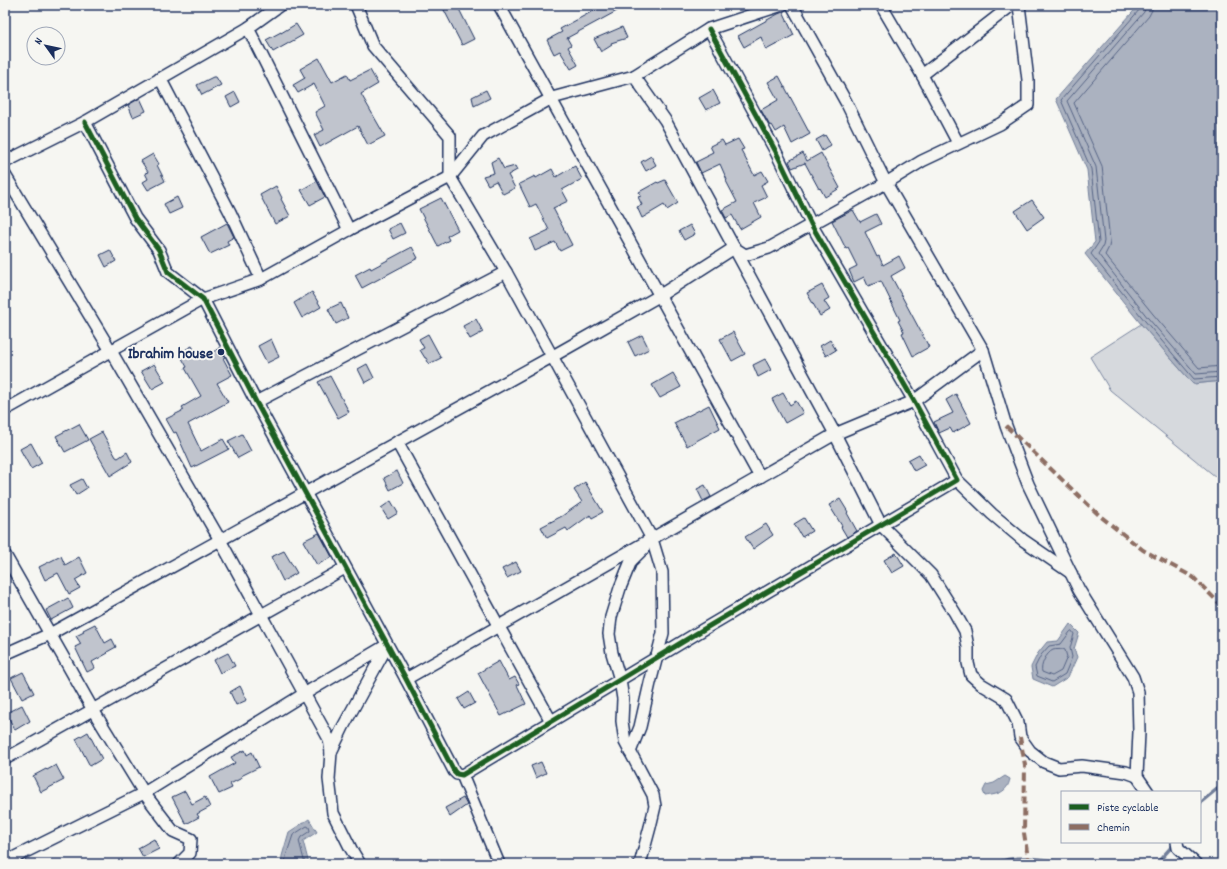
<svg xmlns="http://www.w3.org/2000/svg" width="1227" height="869" font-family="Dekko,sans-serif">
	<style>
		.green { fill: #d6d9dd; stroke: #78849e }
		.water { fill: #abb2c0; stroke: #717e99 }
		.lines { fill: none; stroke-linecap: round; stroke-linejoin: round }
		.shore { stroke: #556385; stroke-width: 1 }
		.stream { stroke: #717e99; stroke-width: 3.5 }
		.building { fill: #c0c4cd; stroke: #1b2f5e }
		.street-casing { stroke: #1b2f5e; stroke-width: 14 }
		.street { stroke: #f6f6f2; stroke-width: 11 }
		.quiet { stroke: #8d6e63; stroke-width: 4; stroke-dasharray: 8 4; stroke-linecap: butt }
		.cycleway-casing { stroke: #f6f6f2; stroke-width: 8 }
		.cycleway { stroke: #1b5e20; stroke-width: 5 }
		.poi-dot { fill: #1b2f5e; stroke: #f6f6f2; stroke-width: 1.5 }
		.labels { text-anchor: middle; stroke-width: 4; stroke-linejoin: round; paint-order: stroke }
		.poi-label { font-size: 16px; font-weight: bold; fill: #1b2f5e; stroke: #f6f6f2; text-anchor: end }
	</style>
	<rect width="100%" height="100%" fill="#f6f6f2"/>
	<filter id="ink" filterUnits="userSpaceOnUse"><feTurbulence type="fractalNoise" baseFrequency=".025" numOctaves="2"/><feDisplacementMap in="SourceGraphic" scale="8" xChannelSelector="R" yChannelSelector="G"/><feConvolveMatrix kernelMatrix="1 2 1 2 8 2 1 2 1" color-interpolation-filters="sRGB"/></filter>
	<g filter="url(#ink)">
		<polygon class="green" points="1141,324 1193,384 1222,381 1222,482 1110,390 1090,357"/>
		<g class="water">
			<polygon points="1139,5 1222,5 1222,381 1193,384 1141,324 1085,254 1095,242 1087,170 1056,99"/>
			<polygon points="1070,624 1079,633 1074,649 1077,657 1068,677 1052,687 1033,679 1031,667 1038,653 1047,642 1058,641"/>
			<path d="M1005 776 1010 779C1007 793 998 794 985 796L983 791 986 785 994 783Z"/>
			<polygon points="309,819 317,832 303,841 309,864 281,864 282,856 289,832"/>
		</g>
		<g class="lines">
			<g class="shore">
				<polyline points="1141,5 1140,9 1061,100 1091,169 1099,242 1091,254 1145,321 1194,379 1222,377"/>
				<polyline points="1146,5 1144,12 1067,101 1096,167 1104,241 1103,246 1098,254 1148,318 1196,374 1222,372"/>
				<polyline points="1152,5 1152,10 1149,16 1074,103 1102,166 1110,241 1109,247 1105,255 1153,314 1199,368 1222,366"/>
				<polygon points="1072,631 1074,634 1070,648 1072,657 1065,674 1052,682 1037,676 1035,667 1041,655 1049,646 1061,644 1070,632"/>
				<path d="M1063 649 1065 650 1067 657 1061 671 1052 676 1042 672C1040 666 1046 653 1053 650 1056 649 1060 650 1063 649Z"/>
				<polyline points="285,864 286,856 293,835 307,826 309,827 310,831 301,837 299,841 305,864"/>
			</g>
			<g class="stream">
				<polyline points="1200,803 1217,789 1222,789"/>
				<path d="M997 864C1015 852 1050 861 1070 864"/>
				<polyline points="1153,864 1158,862 1175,843"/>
			</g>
		</g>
		<g class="building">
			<polygon points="449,5 454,5 455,8 458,7 474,39 462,45 443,8"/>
			<polygon points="604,5 628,5 567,38 571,45 568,47 578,65 571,69 560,51 554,54 547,40 562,32 560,29"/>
			<polygon points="783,12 794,35 766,50 761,37 744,47 738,36 778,14"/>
			<polygon points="296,24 303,35 273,52 266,40 281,32 281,33"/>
			<polygon points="622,27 627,38 611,43 612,45 601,52 594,39"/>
			<polygon points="319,58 332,82 347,74 350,80 370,70 378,84 361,94 385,136 368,145 358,126 320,147 314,135 324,130 315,112 325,106 314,84 298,93 293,85 305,78 300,69"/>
			<polygon points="779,76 810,134 792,144 784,127 776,132 772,125 770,126 761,110 778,100 768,82"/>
			<polygon points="213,77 216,77 221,85 202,95 197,85"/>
			<polygon points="486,90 490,98 474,106 472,97"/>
			<polygon points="713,90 720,103 706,110 699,98"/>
			<polygon points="235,92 240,102 231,107 226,97"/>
			<polygon points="140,98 146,111 133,117 128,105"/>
			<polygon points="825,135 831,145 822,151 816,140"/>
			<polygon points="738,139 744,149 741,150 754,175 762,171 768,181 761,185 767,197 754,203 761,217 740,229 732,215 726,218 722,210 737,202 726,181 727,180 720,164 701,173 696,162 708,156 707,155 713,152 710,146 722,140 725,145"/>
			<polygon points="803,153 807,161 821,153 840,188 825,197 820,188 819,189 805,163 792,168 789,161"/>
			<polygon points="153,154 159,164 157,165 165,181 148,190 143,182 148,179 145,173 148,172 141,161"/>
			<polygon points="651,156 656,165 646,171 641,162"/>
			<polygon points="498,158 504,169 515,166 517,170 508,175 515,188 503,194 496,181 488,185 483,176 494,173 491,162"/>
			<polygon points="575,166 582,179 562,190 568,201 553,208 572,245 560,251 555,242 535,251 530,239 549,230 536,204 530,207 519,184 535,176 536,178 552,169 556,177"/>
			<polygon points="665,180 678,203 667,210 664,205 642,218 637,207 642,205 638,197 641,196 639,192 657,182 658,183"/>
			<polygon points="317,181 325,197 310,205 301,190"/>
			<polygon points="276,186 282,198 281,199 290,216 275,224 260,195"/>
			<polygon points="177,197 182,208 169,214 164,204"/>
			<polygon points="441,198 458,230 447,236 449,240 438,246 419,209"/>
			<polygon points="1032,200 1044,217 1027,229 1015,211"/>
			<polygon points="853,210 860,222 876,214 881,224 865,232 877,257 879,256 883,265 899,256 905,268 891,276 929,347 913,356 902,333 904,332 898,321 900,320 881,281 868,286 864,277 854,282 849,270 857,266 848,248 846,249 832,221"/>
			<polygon points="227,223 234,237 227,241 229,245 210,254 201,237"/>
			<polygon points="400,223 405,233 393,239 388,229"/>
			<polygon points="690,225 695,234 684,240 679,231"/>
			<polygon points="412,247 418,258 362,288 355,275 370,267 371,269"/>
			<polygon points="110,250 116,261 106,267 100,255"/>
			<polygon points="822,285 829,298 824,301 830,310 820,316 807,293"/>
			<polygon points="312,292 321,307 302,318 294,303"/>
			<polygon points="341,303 348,318 336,324 328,309"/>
			<polygon points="476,319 483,332 470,339 463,326"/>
			<polygon points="733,332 745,354 732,361 720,339"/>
			<polygon points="428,334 441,358 429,364 426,358 425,358 420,350 424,348 419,339"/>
			<polygon points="642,335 649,349 635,356 628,342"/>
			<polygon points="271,339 279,357 267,363 258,346"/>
			<polygon points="830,340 836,350 826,356 820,346"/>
			<polygon points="192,346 200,359 220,348 225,357 223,358 232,375 217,383 228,402 188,424 201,451 223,439 229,449 192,468 176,432 174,433 166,419 184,410 182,407 201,396 185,368 187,367 179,353"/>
			<polygon points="765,359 771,370 758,377 753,365"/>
			<polygon points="154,364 165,382 152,389 141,371"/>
			<polygon points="367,364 374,378 365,383 358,369"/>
			<polygon points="673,373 681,387 660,398 652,385"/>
			<polygon points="330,376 349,412 338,418 318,382"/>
			<polygon points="783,393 790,405 796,401 803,413 785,423 772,399"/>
			<polygon points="956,394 971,423 953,433 950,428 939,433 934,422 953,413 946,400"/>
			<polygon points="709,405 720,428 687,446 674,423"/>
			<polygon points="79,424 88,440 65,452 56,436"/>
			<polygon points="102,432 116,457 118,458 127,452 132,462 110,476 89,439"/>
			<polygon points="242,434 251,451 238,458 228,441"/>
			<polygon points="31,443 42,463 31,469 20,449"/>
			<polygon points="919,454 925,465 914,471 908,460"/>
			<polygon points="397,471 403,483 390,490 384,478"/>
			<polygon points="82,479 87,488 76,495 70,485"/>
			<polygon points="585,482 603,512 592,518 590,515 568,531 566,528 547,538 541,527 562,516 582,502 574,490"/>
			<polygon points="705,485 711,497 703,501 697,489"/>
			<polygon points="840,499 848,512 847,513 857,531 847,537 841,527 842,526 829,505"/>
			<polygon points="391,501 398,513 388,519 381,508"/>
			<polygon points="804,518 812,531 802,537 794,524"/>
			<polygon points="766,524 773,535 753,549 745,537"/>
			<polygon points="319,533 332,557 317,565 303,541"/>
			<polygon points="284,551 297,573 283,581 271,557"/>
			<polygon points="896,553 904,566 892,573 884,560"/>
			<polygon points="61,556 65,565 79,557 87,573 75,580 80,588 69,594 58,573 45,580 39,567"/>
			<polygon points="516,562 521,571 507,578 502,569"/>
			<polygon points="68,598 73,608 51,620 46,610"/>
			<polygon points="95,624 105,643 112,639 116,647 107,652 108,653 92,662 95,668 87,672 75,647 81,644 76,636 84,632 83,630"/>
			<polygon points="228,653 235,666 220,673 214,660"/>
			<polygon points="499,661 509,680 515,677 519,684 517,685 526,704 501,716 478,673"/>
			<polygon points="23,672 34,693 22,699 11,678"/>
			<polygon points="240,686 247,700 236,705 230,692"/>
			<polygon points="469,692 475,703 464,709 458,699"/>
			<polygon points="22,705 30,721 15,730 6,713"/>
			<polygon points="88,732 102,759 90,766 76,739"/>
			<polygon points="245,750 247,755 252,752 259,767 241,776 242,778 230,784 232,788 219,794 210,777 235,763 231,757"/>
			<polygon points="541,762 546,773 536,778 531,766"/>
			<polygon points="56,765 64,780 41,792 33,776 46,769 47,770"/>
			<polygon points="185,791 192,804 205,797 210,807 197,814 199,817 186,824 172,797"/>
			<polygon points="463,798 467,805 450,817 445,808"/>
			<polygon points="154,839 159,849 143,857 138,848"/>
		</g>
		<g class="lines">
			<g class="street-casing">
				<g id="street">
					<polyline points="356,5 373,46 450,136 450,177 506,272 652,539 662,572 663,633 650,683 640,727 630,752"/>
					<polyline points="499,5 760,477"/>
					<polyline points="792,5 846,102 886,183 983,350 1006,426 1028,484 1079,590 1133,677 1138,692 1139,732 1137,776 1148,792"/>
					<polyline points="881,5 922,75 958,143"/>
					<polyline points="248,28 349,230"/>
					<polyline points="922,75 1012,5"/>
					<polyline points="634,76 665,120 835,434 881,525 931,575 955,613 965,631 968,647 968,663 971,675 981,684 1006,699 1018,723 1020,737 1030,751 1044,762 1059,768 1082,766 1126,772 1137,776"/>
					<polyline points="160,78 230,212 261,279"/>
					<polyline points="85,122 135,218 159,250 168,272 203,299 256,402 406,679 454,771 457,774 462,775 704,629 957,480 914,401 811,224 775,150 709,29"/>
					<polyline points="5,162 85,122 248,28 280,5"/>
					<polyline points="5,175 111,351 220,540 329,739 331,752 329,779 333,813 351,849 360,864"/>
					<polyline points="256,402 506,272"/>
					<polyline points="5,410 203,299 261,279 349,230 450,177 483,136 552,98 634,76 709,29 782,5"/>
					<polyline points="397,442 551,721"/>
					<polyline points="957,480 992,514 1023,540 1071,573"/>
					<polyline points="5,555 70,669 93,710 144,793 173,831 191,839 190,853 179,864"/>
					<polyline points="5,654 50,634 553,356 659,296 734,248 745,255 769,248 886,183 922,161 1000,124 1028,105 1028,80 1019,5"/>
					<polyline points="406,679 835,434 914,401 983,350"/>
					<polyline points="331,752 343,727 387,646"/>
					<polyline points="5,759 345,568"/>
					<polyline points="462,775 499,864"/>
					<polyline points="1177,842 1178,848 1196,864"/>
					<polyline points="5,862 144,793 304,694 387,645"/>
					<polyline points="640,864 650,827 655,806 653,795 625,742 622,721 623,699 620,680 612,653 609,634 611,617 620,588 631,561 644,548"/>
				</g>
			</g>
			<use href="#street" class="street"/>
			<g class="quiet">
				<polyline points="1006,426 1100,516 1143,550 1193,577 1222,606"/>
				<polyline points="1020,737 1025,765 1024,833 1029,864"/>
			</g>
			<g class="cycleway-casing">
				<polyline id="cycleway" points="85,122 135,218 159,250 168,272 203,299 256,402 406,679 454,771 457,774 462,775 704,629 957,480 914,401 811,224 775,150 709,29"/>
			</g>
			<use href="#cycleway" class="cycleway"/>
		</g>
	</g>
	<circle class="poi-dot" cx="221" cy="352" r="4"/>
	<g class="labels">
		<g class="poi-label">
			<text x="213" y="358">Ibrahim house</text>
		</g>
	</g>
	<rect width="1227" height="869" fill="none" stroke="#f6f6f2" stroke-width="20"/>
	<rect x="10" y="10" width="1207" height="849" fill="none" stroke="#1b2f5e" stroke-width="1.5" filter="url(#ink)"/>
	<rect x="1061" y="791" width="140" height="52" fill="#f6f6f2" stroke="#9ea6b7"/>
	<rect x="1069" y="804" width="20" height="6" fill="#1b5e20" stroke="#9ea6b7"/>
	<text x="1097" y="811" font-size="12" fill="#1b2f5e">Piste cyclable</text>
	<rect x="1069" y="824" width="20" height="6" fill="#8d6e63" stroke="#9ea6b7"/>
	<text x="1097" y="831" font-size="12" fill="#1b2f5e">Chemin</text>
	<g transform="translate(46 46) rotate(303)"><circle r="19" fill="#f6f6f2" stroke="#9ea6b7"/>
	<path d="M0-3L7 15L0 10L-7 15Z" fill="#1b2f5e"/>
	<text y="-6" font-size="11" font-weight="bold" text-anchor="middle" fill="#1b2f5e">N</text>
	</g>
</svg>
